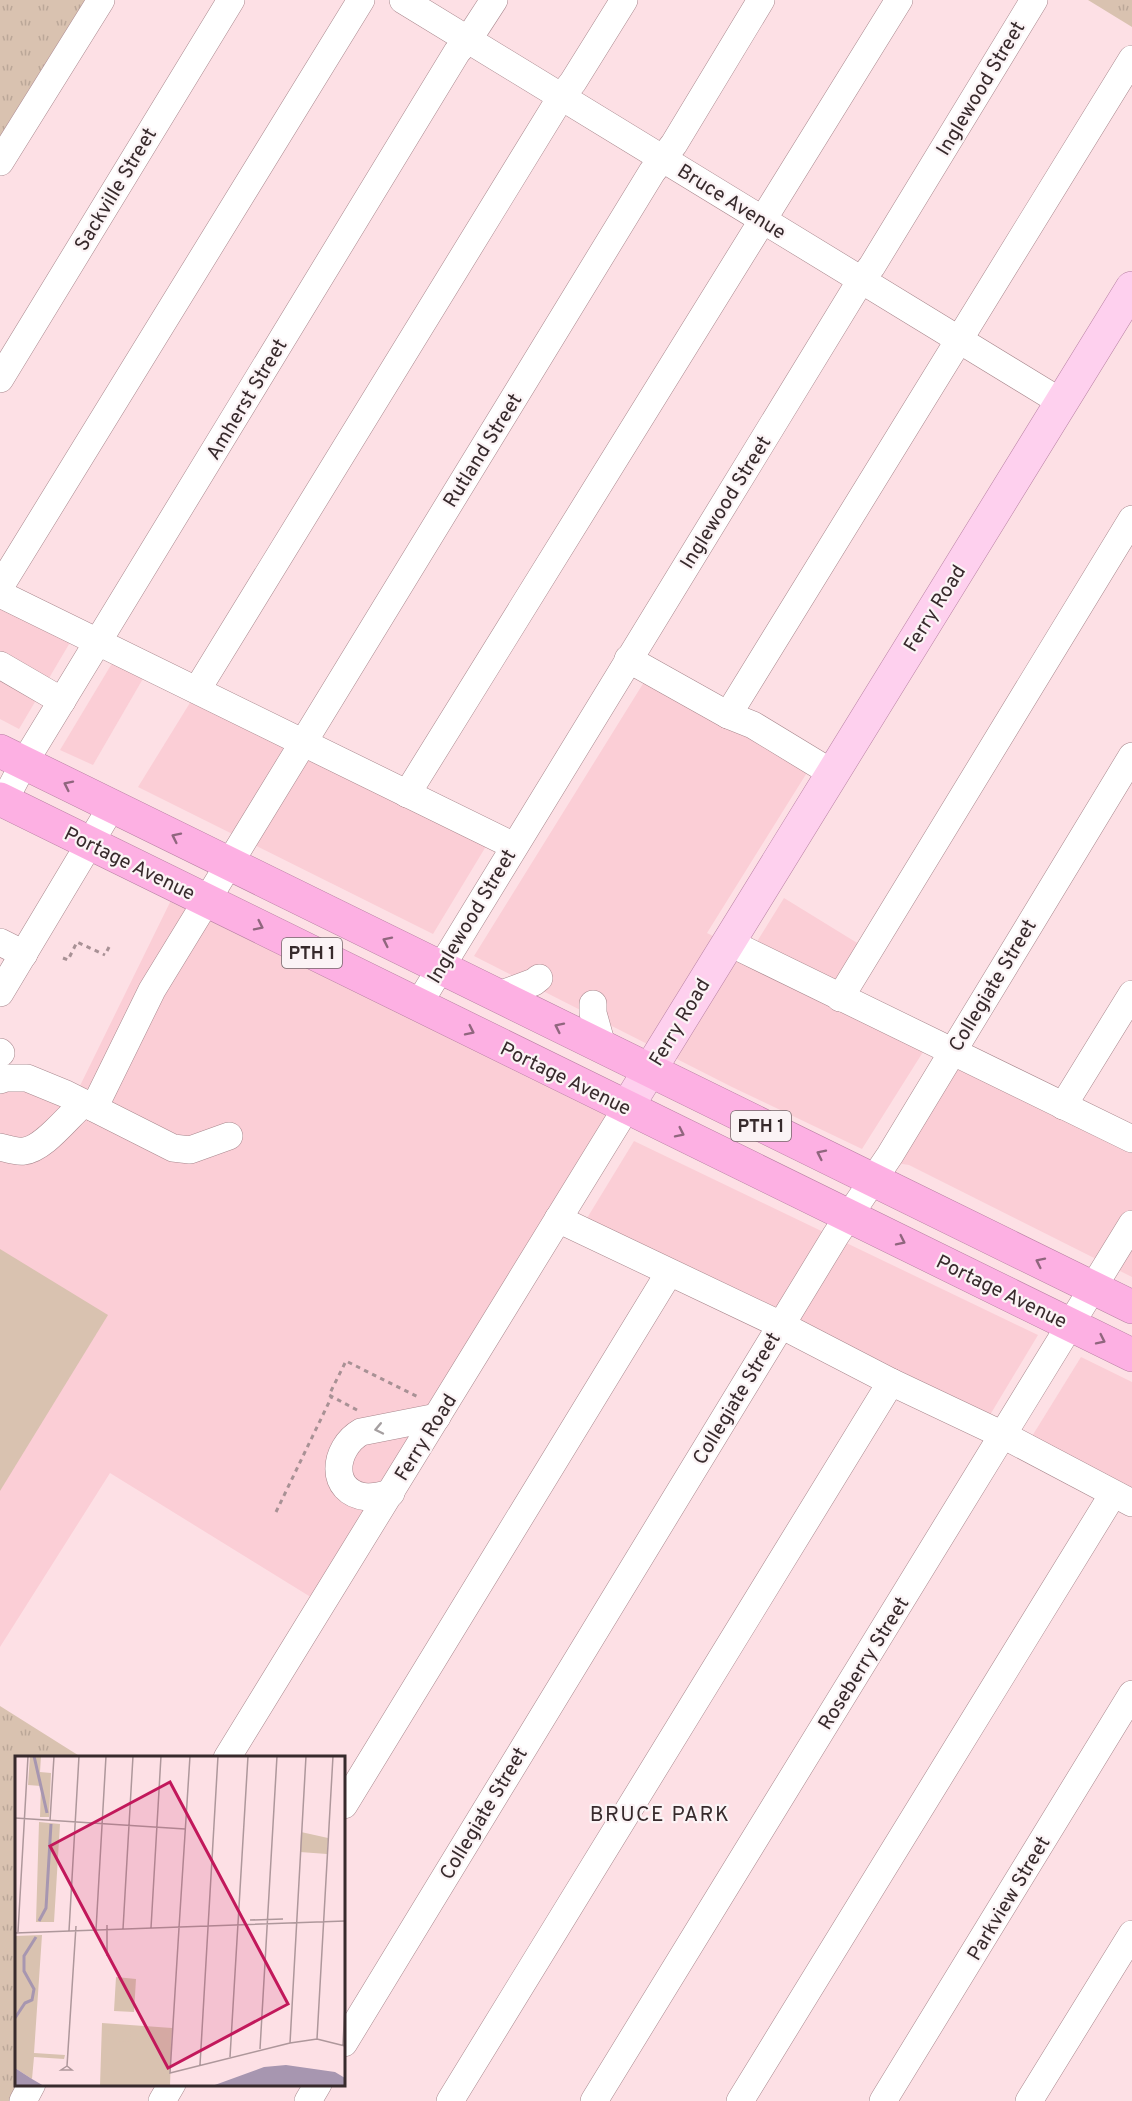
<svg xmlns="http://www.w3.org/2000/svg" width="1132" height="2101" font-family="Overpass,sans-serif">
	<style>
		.built { fill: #fbced6 }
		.park { fill: url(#park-tufts) }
		.garden { fill: #d9c2b0 }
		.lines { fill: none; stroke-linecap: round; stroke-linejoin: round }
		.minor-casing { stroke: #a8878d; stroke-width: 28 }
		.major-casing { stroke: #b881a3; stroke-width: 34 }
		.highway-casing { stroke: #b881a3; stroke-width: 34 }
		.path { stroke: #a89195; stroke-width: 3; stroke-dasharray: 4.5 4.5; stroke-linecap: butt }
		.minor { stroke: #fff; stroke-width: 27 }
		.major { stroke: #fed0ee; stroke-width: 33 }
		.highway { stroke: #fdb0e3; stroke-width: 33 }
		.oneway { stroke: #90667e }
		.oneway2 { stroke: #a59fa0 }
		.labels { text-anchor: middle; stroke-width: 4.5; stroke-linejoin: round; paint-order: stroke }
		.shield { fill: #fbf3f5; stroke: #726668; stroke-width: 1.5 }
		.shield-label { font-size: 18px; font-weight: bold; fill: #372a2c }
		.street-label { font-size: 20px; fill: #372a2c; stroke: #fbf3f5 }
		.neighbourhood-label { font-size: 21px; letter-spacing: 1.5px; fill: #372a2c; stroke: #fbf3f5 }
		.inset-river { fill: none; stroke: #a796b0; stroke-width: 3 }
		.inset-road { fill: none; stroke: #ae979b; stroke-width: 1.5 }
		.view { fill: #c2185b; fill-opacity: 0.15; stroke: #c2185b; stroke-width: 3 }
		.inset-edge { fill: none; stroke: #372a2c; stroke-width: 3 }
	</style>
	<defs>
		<pattern id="park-tufts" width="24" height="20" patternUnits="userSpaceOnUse" patternTransform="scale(1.5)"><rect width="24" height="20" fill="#d9c2b0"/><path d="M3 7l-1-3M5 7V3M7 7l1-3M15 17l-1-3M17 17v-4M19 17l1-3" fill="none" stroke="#bba798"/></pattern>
	</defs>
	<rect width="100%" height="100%" fill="#fde0e5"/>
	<g class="built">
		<polygon points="0,597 75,634 19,729 0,719"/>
		<polygon points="117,655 148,670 93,765 60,750"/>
		<polygon points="649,674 813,763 707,933 796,977 750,953 784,898 867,949 836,999 928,1044 862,1149 732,1087 474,956"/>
		<polygon points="196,693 491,838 433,934 138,787"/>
		<polygon points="178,886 627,1107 322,1604 110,1473 0,1647 0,1060 74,1098"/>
		<polygon points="949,1054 1132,1143 1132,1277 909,1165 883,1161"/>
		<polygon points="634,1141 1038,1335 984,1425 581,1228"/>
		<polygon points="1081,1357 1132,1382 1132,1501 1026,1446"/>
	</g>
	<g class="park">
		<polygon points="0,0 85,0 0,136"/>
		<polygon points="1088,0 1132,0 1132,27"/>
		<polygon points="0,1706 81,1757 16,1758 16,2084 23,2101 0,2101"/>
	</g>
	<polygon class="garden" points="0,1249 108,1315 0,1491"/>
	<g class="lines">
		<g class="minor-casing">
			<g id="minor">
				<polyline points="403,0 1061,402"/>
				<polyline points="0,162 101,0"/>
				<polyline points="0,379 231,0"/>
				<polyline points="0,587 361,0"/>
				<polyline points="0,594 514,846"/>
				<polyline points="628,659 728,715 753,725 832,773"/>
				<polyline points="0,665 62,701"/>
				<polyline points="197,690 561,97 573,82 624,0"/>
				<polyline points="728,715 1132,59"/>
				<polyline points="407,794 899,0"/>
				<polyline points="4,801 24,763 457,52 468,40 494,0"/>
				<polyline points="0,942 24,954"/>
				<polyline points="728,942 1132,1139"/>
				<polyline points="0,993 112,806"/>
				<polyline points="496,996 534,982 539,978"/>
				<polyline points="840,998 1132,519"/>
				<polyline points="593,1004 593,1013 603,1049"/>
				<polyline points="418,1005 861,280 872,266 1034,0"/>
				<polyline points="0,1052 1,1053"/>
				<polyline points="0,1080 6,1078 27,1078 66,1094 173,1148 190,1150 229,1136"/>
				<polyline points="1063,1106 1132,994"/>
				<polyline points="94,1108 152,990 652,172 674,144 761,0"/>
				<path d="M0 1147C8 1149 16 1152 24 1151 44 1149 68 1116 84 1103"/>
				<polyline points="558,1219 781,1325 891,1382 1003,1435 1132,1503"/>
				<path d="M391 1493C383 1495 375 1497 367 1497 328 1493 333 1448 361 1432L437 1417"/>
				<polyline points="227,1758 627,1107"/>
				<polyline points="344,1805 669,1273"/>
				<polyline points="344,2043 836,1235 890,1155 1132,756"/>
				<polyline points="23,2101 32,2084"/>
				<polyline points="162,2101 172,2084"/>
				<polyline points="308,2101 318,2084"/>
				<polyline points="450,2101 891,1382"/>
				<polyline points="594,2101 1132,1224"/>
				<polyline points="740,2101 1113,1494"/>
				<polyline points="883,2101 1132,1694"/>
				<polyline points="1029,2101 1132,1934"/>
			</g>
		</g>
		<g class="major-casing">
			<polyline id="major" points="627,1107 1132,288"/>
		</g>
		<g class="highway-casing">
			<g id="highway">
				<polyline points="0,751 1132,1307"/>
				<polyline points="0,799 1132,1355"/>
			</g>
		</g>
		<g class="path">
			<polyline points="107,951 110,945"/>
			<polyline points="63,958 68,960 77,942 105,955"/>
			<polyline points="357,1410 329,1395 346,1361 418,1397"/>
			<polyline points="276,1512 332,1396"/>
		</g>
		<use href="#minor" class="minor"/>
		<use href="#major" class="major"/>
		<use href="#highway" class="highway"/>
	</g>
	<defs><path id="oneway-chevron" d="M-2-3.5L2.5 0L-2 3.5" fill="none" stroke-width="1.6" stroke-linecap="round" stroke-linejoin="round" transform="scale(1.5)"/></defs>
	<g class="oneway">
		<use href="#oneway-chevron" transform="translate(68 785) rotate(-154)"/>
		<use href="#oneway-chevron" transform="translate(176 837) rotate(-154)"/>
		<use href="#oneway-chevron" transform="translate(259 926) rotate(26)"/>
		<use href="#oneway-chevron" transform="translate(387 941) rotate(-154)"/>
		<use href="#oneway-chevron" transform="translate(559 1027) rotate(-154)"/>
		<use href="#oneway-chevron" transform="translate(470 1031) rotate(26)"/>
		<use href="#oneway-chevron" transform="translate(680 1133) rotate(26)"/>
		<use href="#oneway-chevron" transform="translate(821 1154) rotate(-154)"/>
		<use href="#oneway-chevron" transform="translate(901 1241) rotate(26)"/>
		<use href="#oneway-chevron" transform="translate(1040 1262) rotate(-154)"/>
		<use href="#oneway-chevron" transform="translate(1101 1340) rotate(26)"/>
	</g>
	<use class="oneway2" href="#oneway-chevron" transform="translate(379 1429) rotate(168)"/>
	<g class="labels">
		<g class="shield">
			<rect x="282" y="938" width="60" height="30" rx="4.5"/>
			<rect x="731" y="1111" width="60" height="30" rx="4.5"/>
		</g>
		<g class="shield-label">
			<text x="312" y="959">PTH 1</text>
			<text x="761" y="1132">PTH 1</text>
		</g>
		<g class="street-label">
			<text transform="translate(980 88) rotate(-59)" y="7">Inglewood Street</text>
			<text transform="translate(115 189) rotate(-59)" y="7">Sackville Street</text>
			<text transform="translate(732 201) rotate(32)" y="7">Bruce Avenue</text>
			<text transform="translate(246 399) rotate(-59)" y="7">Amherst Street</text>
			<text transform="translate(482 450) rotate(-58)" y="7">Rutland Street</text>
			<text transform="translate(725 502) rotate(-58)" y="7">Inglewood Street</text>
			<text transform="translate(934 608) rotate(-58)" y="7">Ferry Road</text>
			<text transform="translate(130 863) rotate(26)" y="7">Portage Avenue</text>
			<text transform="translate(471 916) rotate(-59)" y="7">Inglewood Street</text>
			<text transform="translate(992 985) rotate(-59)" y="7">Collegiate Street</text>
			<text transform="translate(679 1022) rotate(-59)" y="7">Ferry Road</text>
			<text transform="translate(566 1078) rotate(26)" y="7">Portage Avenue</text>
			<text transform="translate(1002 1291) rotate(26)" y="7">Portage Avenue</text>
			<text transform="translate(736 1398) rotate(-59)" y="7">Collegiate Street</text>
			<text transform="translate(425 1437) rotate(-58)" y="7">Ferry Road</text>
			<text transform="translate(863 1663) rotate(-58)" y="7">Roseberry Street</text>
			<text transform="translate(483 1813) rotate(-59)" y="7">Collegiate Street</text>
			<text transform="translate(1008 1898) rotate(-59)" y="7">Parkview Street</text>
		</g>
		<g class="neighbourhood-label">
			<text x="660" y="1821">BRUCE PARK</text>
		</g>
	</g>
	<g transform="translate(15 1756)">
		<rect width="330" height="330" fill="#fde0e5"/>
		<path d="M15 0H26L25 16 36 17 34 61H25L26 30 13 29ZM24 66 45 68 39 166H21ZM286 76 313 82 312 98 285 96ZM27 179 19 297 50 299 49 303 19 301 17 323 0 312V180ZM87 267 157 272 155 330H85Z" fill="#d9c2b0"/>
		<path d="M101 221 121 223 119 256 99 255ZM94 271 116 272 115 286 93 284Z" fill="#d9c2b0"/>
		<path d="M271 309 320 316 330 322V330H197L249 311ZM0 312 17 323 29 330H0Z" fill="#a796b0"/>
		<path class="inset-river" d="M19 0 32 57M24 165 31 152 36 68M0 262 10 247 17 244 19 233 9 215V200L21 181"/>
		<path class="inset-road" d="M0 62 170 73M35 65 39 0M235 164 268 163M136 172 146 0M164 172 155 317 275 287 302 283 330 290M164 172 175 0M108 173 118 0M81 174 91 0M54 175 64 0M3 176 13 0M0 177 330 165M92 200V169M302 283 318 0M275 287 291 0M328 289 330 249M245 293 262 0M215 301 233 0M185 309 203 0M52 310 46 314H57L52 310 61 170"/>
		<path class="view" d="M155 26 273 248 153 312 35 90Z"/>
		<rect width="330" height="330" class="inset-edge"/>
	</g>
</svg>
